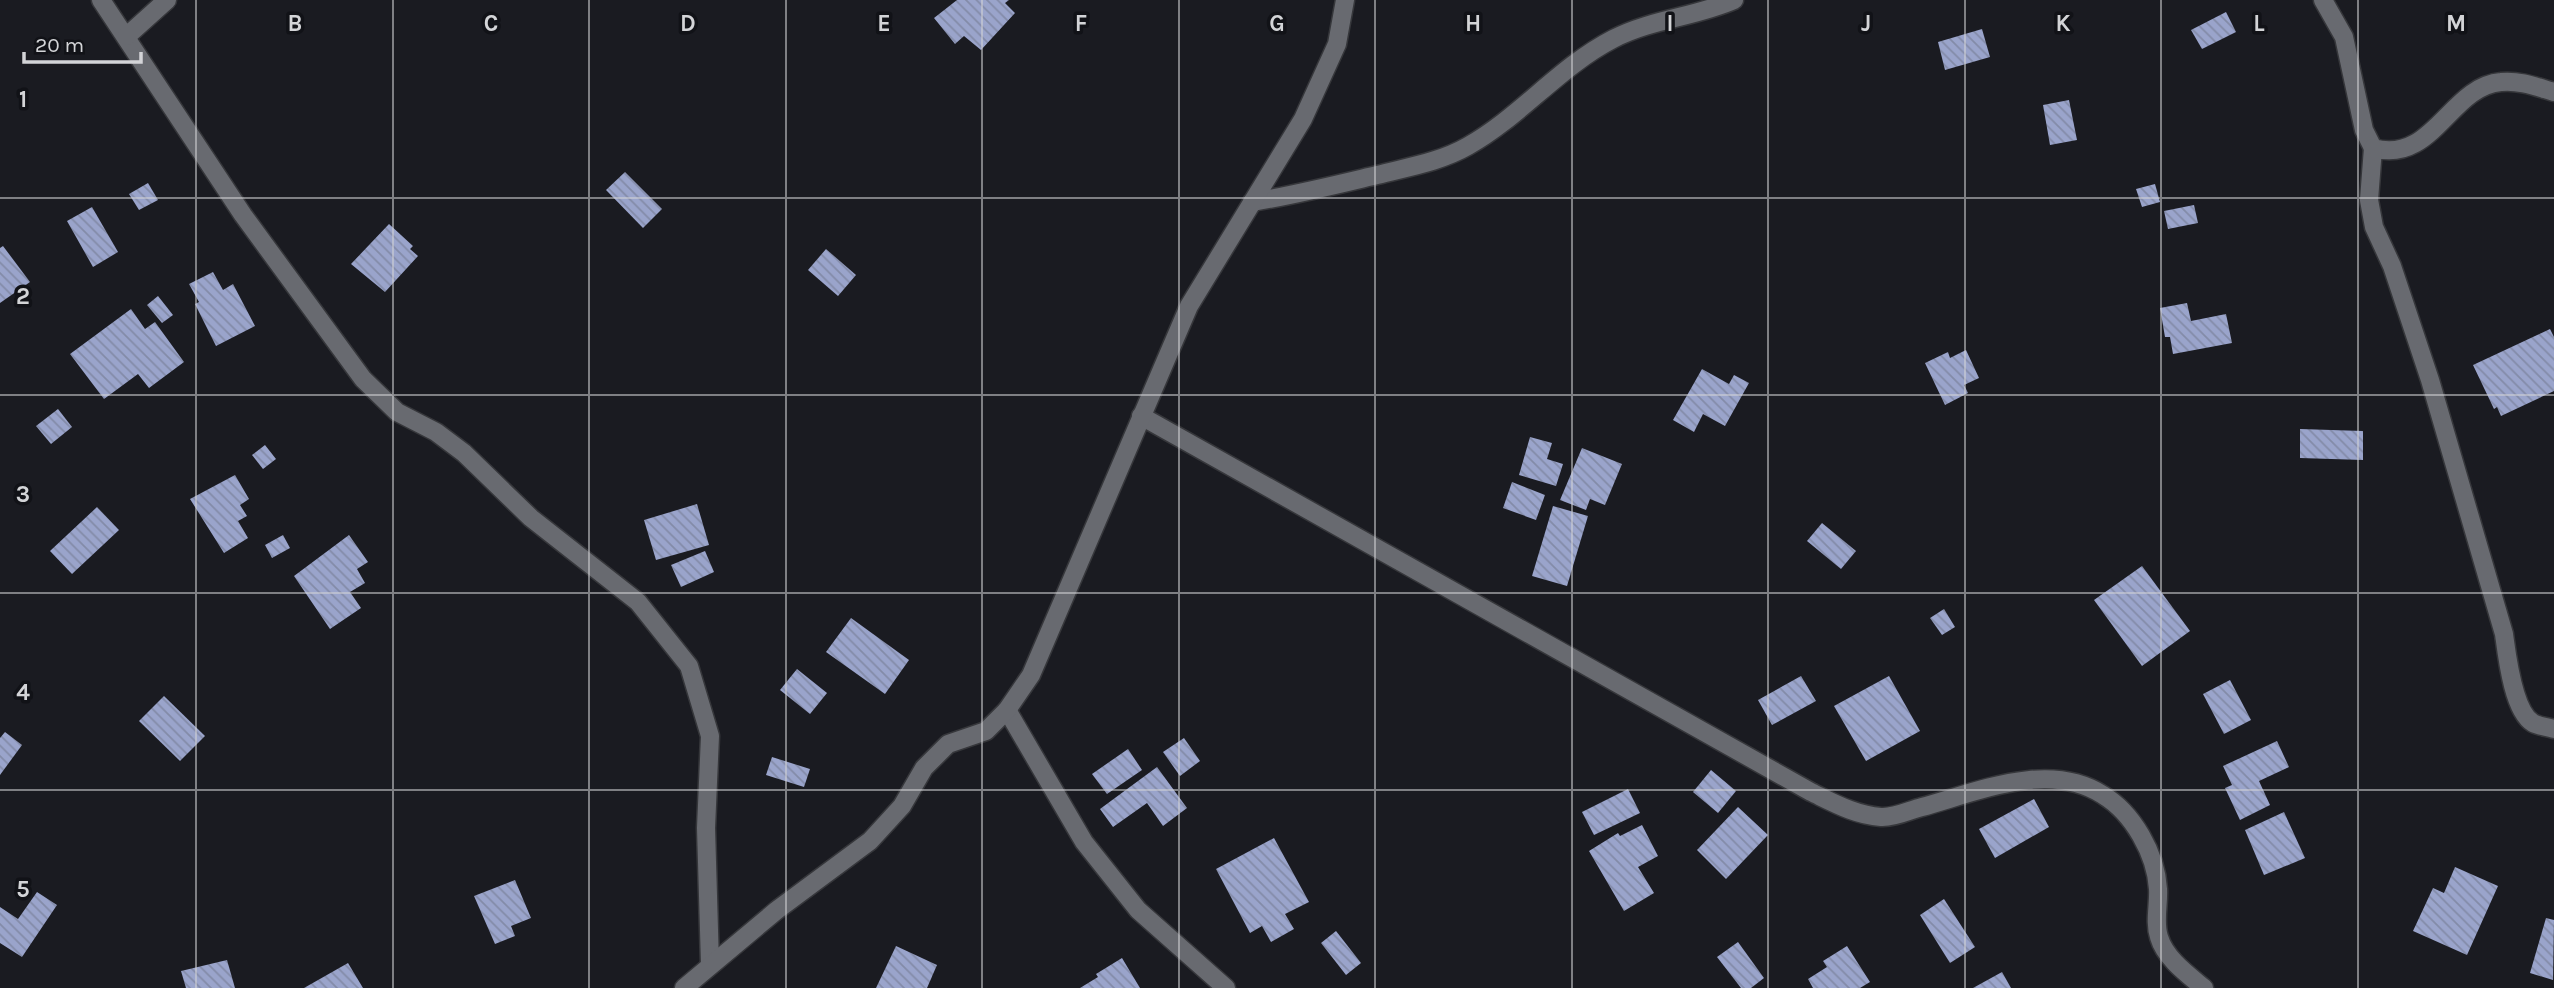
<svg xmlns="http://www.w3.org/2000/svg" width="2554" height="988" font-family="Karla,sans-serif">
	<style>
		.building { fill: url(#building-back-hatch) }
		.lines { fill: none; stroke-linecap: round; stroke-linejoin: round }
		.street-casing { stroke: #36373b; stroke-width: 21 }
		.street { stroke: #686a70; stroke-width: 18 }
		.grid { fill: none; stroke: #d3d4d7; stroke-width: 2; stroke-opacity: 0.55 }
		.grid-label { font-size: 23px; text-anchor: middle; font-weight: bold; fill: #d3d4d7; stroke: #111217; stroke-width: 7; stroke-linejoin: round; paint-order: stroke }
	</style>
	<defs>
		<pattern id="building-back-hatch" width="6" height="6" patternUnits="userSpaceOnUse" patternTransform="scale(1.75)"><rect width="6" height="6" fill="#9aa4cb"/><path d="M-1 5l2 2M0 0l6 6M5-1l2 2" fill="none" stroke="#838ba8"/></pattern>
	</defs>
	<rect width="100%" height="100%" fill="#1a1b21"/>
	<g class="building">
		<polygon points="957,0 1009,0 1005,3 1015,13 981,50 964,36 955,44 934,18"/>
		<polygon points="2226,12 2236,32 2202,49 2191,30"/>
		<polygon points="1982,29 1990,57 1945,70 1938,42"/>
		<polygon points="2069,100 2077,140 2050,145 2043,105"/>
		<polygon points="625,172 662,209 643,228 606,190"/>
		<polygon points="148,183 158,200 139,210 129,194"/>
		<polygon points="2155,184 2160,202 2142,207 2136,189"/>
		<polygon points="2194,205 2198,223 2168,229 2164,211"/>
		<polygon points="92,207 118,252 93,267 67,221"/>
		<polygon points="389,224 413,246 410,249 418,256 385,292 351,264"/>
		<polygon points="3,246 30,282 0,303 0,248"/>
		<polygon points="826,249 856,275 838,296 808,270"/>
		<polygon points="213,272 223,290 233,284 255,326 216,346 195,304 199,302 189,284"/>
		<polygon points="158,296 173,315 162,323 147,305"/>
		<polygon points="2187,303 2191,321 2226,314 2232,343 2173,354 2170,337 2165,337 2160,308"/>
		<polygon points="131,309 145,329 155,322 184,362 149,388 138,374 104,399 70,354"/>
		<polygon points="2550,329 2554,337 2554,391 2501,416 2497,407 2494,409 2473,365"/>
		<polygon points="1966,350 1979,378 1964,385 1968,393 1945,405 1925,363 1948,352 1950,358"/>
		<polygon points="1702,369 1729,384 1734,375 1749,383 1725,426 1703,414 1694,432 1673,420"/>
		<polygon points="58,409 72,427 51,444 36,426"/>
		<polygon points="2300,429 2363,431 2363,460 2300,458"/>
		<polygon points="1530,437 1552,443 1547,459 1563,464 1556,486 1519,475"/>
		<polygon points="265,445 276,459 263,469 252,455"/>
		<polygon points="1582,448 1622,464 1605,505 1590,499 1586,510 1560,500"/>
		<polygon points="235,475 249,499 240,505 247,516 238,521 248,538 224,553 190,499"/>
		<polygon points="1512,482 1545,495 1536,520 1503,508"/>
		<polygon points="697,504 709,545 656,560 644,520"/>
		<polygon points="1553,506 1588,516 1567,586 1532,576"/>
		<polygon points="97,507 119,530 72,574 50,551"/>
		<polygon points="1822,523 1856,551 1841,569 1807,541"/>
		<polygon points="283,535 290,548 272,558 265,545"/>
		<polygon points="349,535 368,562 357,569 365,583 350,592 361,608 330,629 294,576"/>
		<polygon points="705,551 714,572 681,587 671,565"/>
		<polygon points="2142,566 2190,631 2142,666 2094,600"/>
		<polygon points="1944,609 1955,627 1942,635 1930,618"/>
		<polygon points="851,618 909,660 885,694 826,652"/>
		<polygon points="797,669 827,693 810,714 780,690"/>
		<polygon points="1801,676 1816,701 1772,725 1758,700"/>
		<polygon points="1889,676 1920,731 1866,761 1834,706"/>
		<polygon points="2230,680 2251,720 2224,734 2203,694"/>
		<polygon points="164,696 205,736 180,761 139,721"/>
		<polygon points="5,732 22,745 0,775 0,738"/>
		<polygon points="1184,738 1200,761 1180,776 1163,752"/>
		<polygon points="2277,741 2289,767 2259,781 2270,805 2240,820 2225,788 2232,785 2223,766"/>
		<polygon points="1128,749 1142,770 1107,794 1092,774"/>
		<polygon points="772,757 810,769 804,787 766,775"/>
		<polygon points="1157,767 1187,808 1163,826 1147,803 1113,827 1100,809"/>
		<polygon points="1711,770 1736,791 1718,813 1693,792"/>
		<polygon points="1628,789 1640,813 1594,835 1582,812"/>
		<polygon points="2034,799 2049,827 1995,858 1979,829"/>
		<polygon points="1738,807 1768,835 1726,879 1697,850"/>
		<polygon points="2284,812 2305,858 2264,875 2245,830"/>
		<polygon points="1642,825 1658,856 1638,867 1654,893 1624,911 1589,851 1618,833 1620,836"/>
		<polygon points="1274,838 1309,902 1285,914 1294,929 1271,942 1262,926 1250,933 1216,869"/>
		<polygon points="2455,867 2498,886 2467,955 2413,931 2433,888 2444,893"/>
		<polygon points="515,880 531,918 511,926 515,936 495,944 474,896"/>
		<polygon points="37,892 57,905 22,957 0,943 0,907 18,919"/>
		<polygon points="1944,899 1975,947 1950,963 1920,915"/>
		<polygon points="2546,918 2554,920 2553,980 2530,973"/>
		<polygon points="1336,931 1361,963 1346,975 1321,943"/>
		<polygon points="1738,942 1764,978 1751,988 1741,988 1717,957"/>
		<polygon points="896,946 937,965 927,988 876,988"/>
		<polygon points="1847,946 1870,982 1860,988 1813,988 1808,979 1827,967 1823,961"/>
		<polygon points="1122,958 1140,988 1080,988 1098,977 1096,974"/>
		<polygon points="227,960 235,988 186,988 181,971"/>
		<polygon points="348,963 363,988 304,988"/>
		<polygon points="2002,972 2011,988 1973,988"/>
	</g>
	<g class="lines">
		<g class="street-casing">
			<g id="street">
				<polyline points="101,0 243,215 363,379 397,412 436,432 464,453 531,518 638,602 689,666 710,736 706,828 710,964"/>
				<path d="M2323 0 2344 37 2364 130 2373 148C2433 165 2450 86 2501 82 2519 80 2537 87 2554 92"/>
				<polyline points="127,36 167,0"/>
				<path d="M2373 148 2369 200 2374 227 2392 266 2430 380 2504 634C2507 656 2513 711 2533 723 2538 726 2548 727 2554 729"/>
				<path d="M1252 202C1295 195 1335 185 1377 175 1408 167 1440 162 1468 146 1521 116 1559 67 1613 39 1652 19 1695 17 1734 0"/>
				<path d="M1141 416 1811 792C1834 803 1855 815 1881 817 1894 818 1910 810 1922 807 1977 792 2049 760 2103 795 2133 813 2156 854 2158 889 2159 904 2154 922 2159 937 2165 958 2187 974 2204 988"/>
				<polyline points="1007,710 1084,842 1138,910 1226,988"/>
				<polyline points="684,988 777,910 870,841 902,806 924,768 948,744 986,731 1007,710 1031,675 1189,306 1303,119 1337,44 1345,0"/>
			</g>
		</g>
		<use href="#street" class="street"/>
	</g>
	<path class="grid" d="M196 0V988M393 0V988M589 0V988M786 0V988M982 0V988M1179 0V988M1375 0V988M1572 0V988M1768 0V988M1965 0V988M2161 0V988M2358 0V988M0 198H2554M0 395H2554M0 593H2554M0 790H2554"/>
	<g class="grid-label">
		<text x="295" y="31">B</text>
		<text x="491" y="31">C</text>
		<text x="688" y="31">D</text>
		<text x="884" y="31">E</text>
		<text x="1081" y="31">F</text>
		<text x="1277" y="31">G</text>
		<text x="1473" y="31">H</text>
		<text x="1670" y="31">I</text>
		<text x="1866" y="31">J</text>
		<text x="2063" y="31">K</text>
		<text x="2259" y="31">L</text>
		<text x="2456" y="31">M</text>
		<text x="23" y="107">1</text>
		<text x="23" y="304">2</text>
		<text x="23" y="502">3</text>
		<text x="23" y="700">4</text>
		<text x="23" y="897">5</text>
	</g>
	<path d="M24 52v10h117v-10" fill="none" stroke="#d3d4d7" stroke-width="3.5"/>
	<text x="35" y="52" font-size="21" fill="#d3d4d7" stroke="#111217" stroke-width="5" paint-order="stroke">20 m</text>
</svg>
